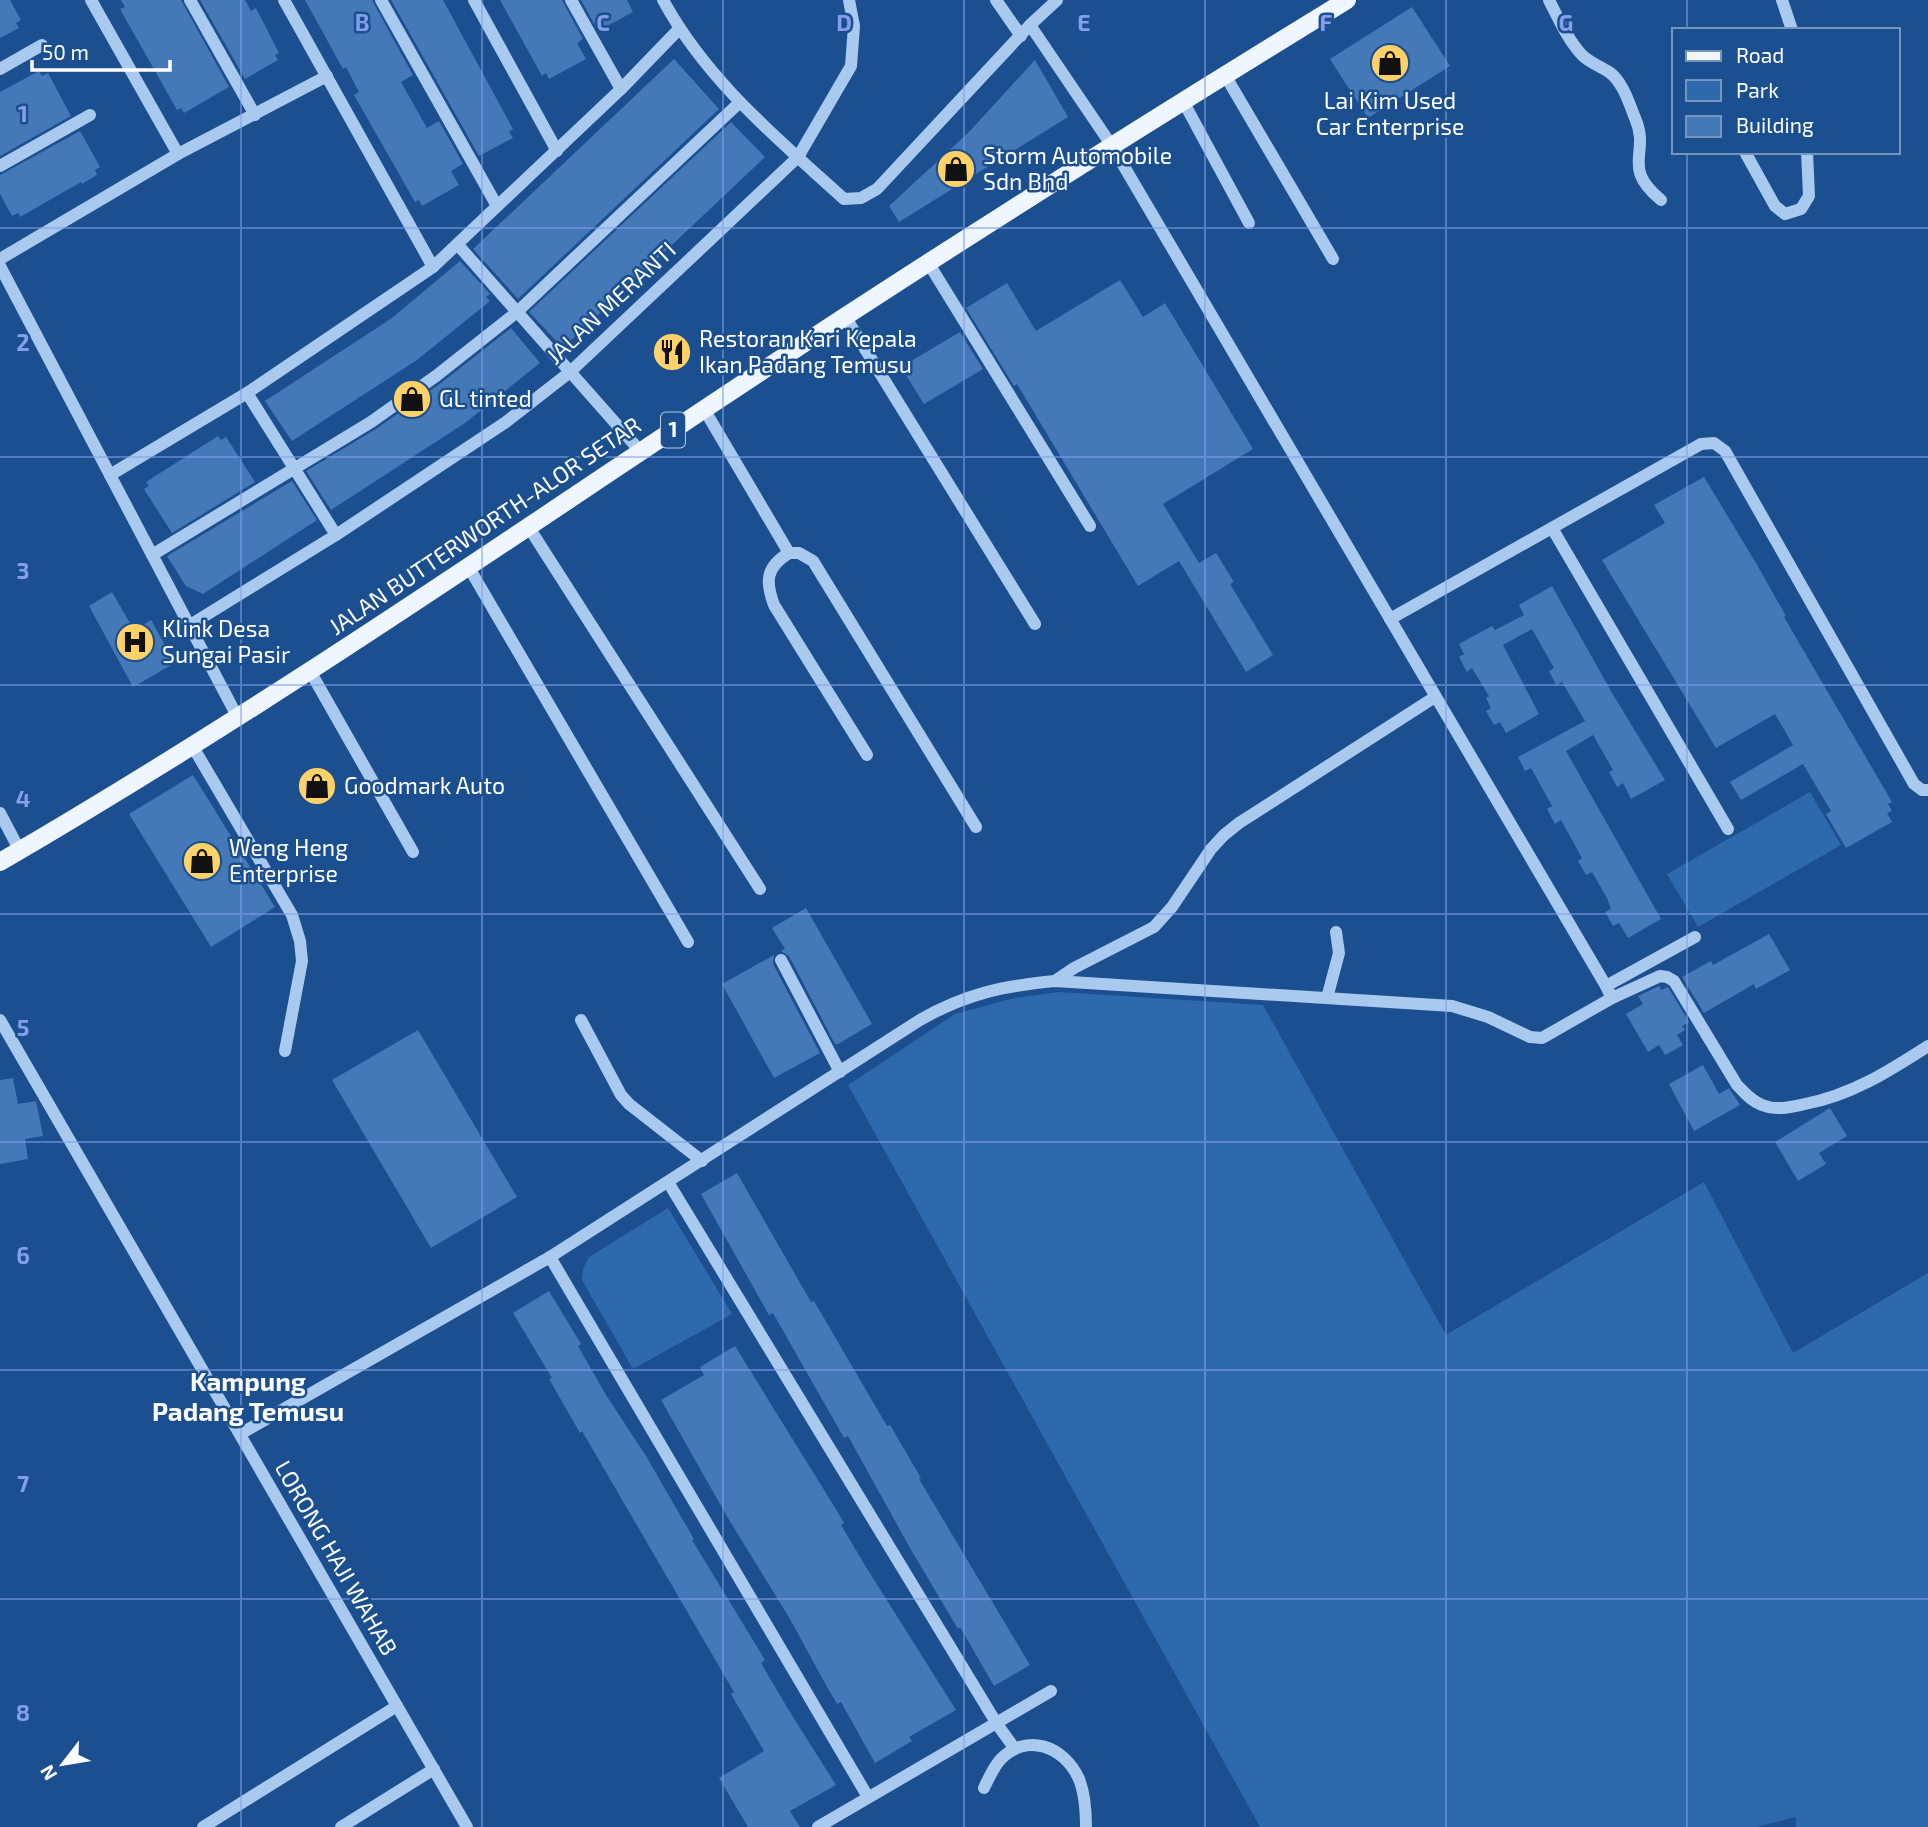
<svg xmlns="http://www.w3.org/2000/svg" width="1928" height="1827" font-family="'Exo 2',sans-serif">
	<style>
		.green { fill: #2e69ad }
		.building { fill: #4478b7 }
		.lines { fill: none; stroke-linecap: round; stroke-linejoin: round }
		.minor { stroke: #a9c9ee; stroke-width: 12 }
		.major { stroke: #f0f6ff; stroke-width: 18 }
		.grid { fill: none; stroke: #839eea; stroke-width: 2; stroke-opacity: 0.55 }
		.labels { text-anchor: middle; stroke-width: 5; stroke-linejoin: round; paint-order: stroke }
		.shield { fill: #1b4f8f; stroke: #bbcadd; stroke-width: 2 }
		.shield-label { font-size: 21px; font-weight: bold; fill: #fff }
		.poi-label { font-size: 23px; fill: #fff; stroke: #1b4f8f; text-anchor: start }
		.street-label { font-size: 23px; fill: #fff; stroke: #1b4f8f }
		.quarter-label { font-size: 26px; font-weight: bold; fill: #fff; stroke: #1b4f8f }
		.grid-label { font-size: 23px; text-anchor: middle; font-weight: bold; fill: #839eea; stroke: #1b4f8f; stroke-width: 5; stroke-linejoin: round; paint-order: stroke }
	</style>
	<rect width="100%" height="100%" fill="#1b4f8f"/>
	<g class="green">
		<polygon points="1810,792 1841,845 1698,927 1667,874"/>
		<polygon points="1059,992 1263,1005 1446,1335 1704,1182 1793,1353 1928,1273 1928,1827 1796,1827 1796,1817 1756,1827 1260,1827 848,1085 955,1014 1014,998"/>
		<polygon points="668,1208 732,1314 633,1369 582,1280 583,1269 589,1257"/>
	</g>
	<g class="building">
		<polygon points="0,0 10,0 21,20 16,23 19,28 0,38"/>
		<polygon points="121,0 181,0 229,87 184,113 181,108 177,110 120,9 125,7"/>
		<polygon points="200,0 245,0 251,11 256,8 279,53 275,55 278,60 245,79"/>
		<polygon points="305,0 372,0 413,75 401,82 427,128 439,121 463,164 451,171 459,185 422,206 419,200 415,202 354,95 359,92 346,67 343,69"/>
		<polygon points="391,0 443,0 513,129 509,132 513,138 479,156"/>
		<polygon points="500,0 562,0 583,39 577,43 586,59 549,79 546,73 542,76"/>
		<polygon points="581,0 627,0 633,12 598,31"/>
		<polygon points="1412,7 1450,66 1368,118 1330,59"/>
		<polygon points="674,59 719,109 518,299 473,249"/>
		<polygon points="1035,60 1068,117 899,222 889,206 968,133"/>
		<polygon points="39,71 42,76 48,73 71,116 0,156 0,92"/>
		<polygon points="731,122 765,157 563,348 529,312"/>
		<polygon points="80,131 100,167 95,170 97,175 82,184 81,182 20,217 18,213 12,216 0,194 0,175"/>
		<polygon points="460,261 490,294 486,297 490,301 417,360 292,441 265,401 392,318"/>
		<polygon points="1120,280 1143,317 1165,303 1253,449 1163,504 1199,563 1216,553 1234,582 1230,584 1273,655 1246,672 1179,561 1138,586 1017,384 1014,386 966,308 1007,283 1036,331"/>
		<polygon points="511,328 540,363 465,423 331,510 306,471 376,429 441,383"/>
		<polygon points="960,332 983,369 924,404 901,367"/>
		<polygon points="218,436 221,440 226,437 255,482 172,533 144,489 149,486 146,482"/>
		<polygon points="1704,477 1756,563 1786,616 1784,617 1892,802 1888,804 1892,811 1887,813 1892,822 1846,848 1826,814 1831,811 1803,764 1741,800 1730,782 1793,745 1775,714 1716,748 1602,560 1665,523 1654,505"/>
		<polygon points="292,481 317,520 203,594 186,586 167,556"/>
		<polygon points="1552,586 1612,693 1665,780 1631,799 1623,783 1617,787 1609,772 1613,770 1593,735 1566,751 1661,919 1628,938 1619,923 1613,926 1605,912 1611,909 1607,898 1592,872 1586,875 1578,861 1582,858 1561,820 1555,824 1547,809 1552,806 1531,768 1525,771 1518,757 1585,721 1562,682 1556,685 1549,671 1554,668 1532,629 1503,645 1539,714 1506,733 1500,722 1494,725 1486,711 1491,708 1486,698 1489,696 1472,668 1467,672 1459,657 1464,654 1459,644 1492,626 1495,630 1524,615 1519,605"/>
		<polygon points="112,592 134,630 151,620 175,663 133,687 89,606"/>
		<polygon points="193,775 275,907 211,947 129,814"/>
		<polygon points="806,908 872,1024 838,1044 835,1044 789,956 781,951 785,949 772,928"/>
		<polygon points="1769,934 1790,970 1756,989 1754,984 1704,1013 1682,977 1711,961 1713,965"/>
		<polygon points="774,955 773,964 820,1053 774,1078 722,984"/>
		<polygon points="1659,986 1661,990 1668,987 1689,1022 1682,1026 1685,1030 1677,1035 1683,1045 1665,1055 1659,1045 1648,1052 1626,1014 1643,1004 1638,996"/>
		<polygon points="418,1030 517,1197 431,1248 332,1080"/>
		<polygon points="1703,1065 1719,1094 1729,1088 1740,1105 1694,1131 1669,1084"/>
		<polygon points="13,1078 18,1104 36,1101 43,1136 25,1139 28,1159 0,1164 0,1080"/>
		<polygon points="1830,1108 1847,1136 1819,1153 1826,1164 1798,1181 1775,1142"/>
		<polygon points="737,1173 811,1302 814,1301 887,1426 890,1425 921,1478 919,1479 1030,1665 994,1686 960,1627 958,1629 910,1548 848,1436 844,1438 773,1313 769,1315 701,1194"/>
		<polygon points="549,1291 581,1344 578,1346 606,1395 646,1456 694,1539 692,1540 765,1660 761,1663 788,1709 836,1785 790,1811 800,1827 748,1827 719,1778 764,1751 731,1694 734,1692 582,1431 580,1433 549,1379 552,1378 513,1313"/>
		<polygon points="735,1346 834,1506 844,1523 841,1525 866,1567 956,1710 909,1737 912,1741 875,1763 841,1702 837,1704 827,1687 790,1619 728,1518 661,1400 704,1375 700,1367"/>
	</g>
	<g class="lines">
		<g class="minor">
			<polyline points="91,0 178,154"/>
			<polyline points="190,0 255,115"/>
			<polyline points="284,0 433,267"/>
			<polyline points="381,0 497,206"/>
			<polyline points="474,0 557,151"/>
			<polyline points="571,0 621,89"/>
			<path d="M663 0C707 81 777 138 844 199L861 198 877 189 1030 25 1057 0"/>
			<polyline points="996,0 1021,36"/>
			<path d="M1549 0C1558 18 1568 40 1582 55 1590 63 1600 66 1609 72 1623 82 1629 103 1635 118 1651 154 1620 166 1661 200"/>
			<polyline points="1782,0 1792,30"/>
			<polyline points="1030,25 1112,146 1606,986"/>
			<polyline points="0,69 42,45"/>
			<polyline points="1225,75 1333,259"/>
			<polyline points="1183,101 1249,223"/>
			<polyline points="1745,152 1775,206 1785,214 1801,209 1809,196 1807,152"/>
			<polyline points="0,166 90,115"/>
			<polyline points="458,245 641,452"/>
			<polyline points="0,259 178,154 327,76"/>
			<polyline points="929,264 1090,526"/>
			<polyline points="0,266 238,718"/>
			<polyline points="846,318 1035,624"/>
			<polyline points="247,393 336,535"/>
			<path d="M704 409 789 553C766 567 765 581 774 605L867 755"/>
			<polyline points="110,475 247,393 433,267 621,89 679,29"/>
			<polyline points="528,526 760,889"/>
			<polyline points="1552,528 1728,829"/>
			<polyline points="789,553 799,553 813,561 976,827"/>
			<polyline points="152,555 371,422 436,376 517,312 739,103"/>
			<polyline points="468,566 688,942"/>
			<polyline points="1390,619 1701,444 1714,443 1725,451 1914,784 1922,790 1928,790"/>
			<polyline points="190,625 336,535 506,422 570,372 798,157 851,66 854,26 849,0"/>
			<polyline points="310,671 413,852"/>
			<polyline points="193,747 292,915 300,941 302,961 285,1051"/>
			<polyline points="0,813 20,851"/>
			<polyline points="781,960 840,1072"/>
			<polyline points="1055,981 1074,968 1154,927 1172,907 1211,849 1224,835 1239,823 1435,697"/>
			<polyline points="1327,998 1339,953 1336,932"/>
			<path d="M1612 998 1660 976 1667 977 1674 981 1737 1085C1745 1093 1751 1101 1762 1105 1777 1111 1791 1107 1805 1104 1852 1095 1889 1071 1928 1046"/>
			<polyline points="0,1020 467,1827"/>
			<polyline points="581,1020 621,1095 629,1104 702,1161"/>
			<polyline points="668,1182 997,1724 1015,1749"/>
			<polyline points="550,1257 868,1797"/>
			<path d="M240 1434 550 1257 920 1020C965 994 1003 986 1055 981L1452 1006 1488 1017 1530 1037 1542 1038 1612 998 1606 986 1695 937"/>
			<path d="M984 1788C989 1778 993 1768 1000 1760 1027 1732 1064 1746 1079 1779 1085 1794 1086 1810 1086 1827"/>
			<polyline points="203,1827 397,1706"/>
			<polyline points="341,1827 434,1769"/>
			<polyline points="818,1827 1051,1691"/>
		</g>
		<path class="major" d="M0 862C241 722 471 565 703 410 915 269 1130 133 1347 0"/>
	</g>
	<path class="grid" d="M241 0V1827M482 0V1827M723 0V1827M964 0V1827M1205 0V1827M1446 0V1827M1687 0V30M1687 152V1827M0 228H1928M0 457H1928M0 685H1928M0 914H1928M0 1142H1928M0 1370H1928M0 1599H1928"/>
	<defs>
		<g id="shop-disc" transform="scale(2.0125)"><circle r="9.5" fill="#ffd166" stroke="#1b4f8f"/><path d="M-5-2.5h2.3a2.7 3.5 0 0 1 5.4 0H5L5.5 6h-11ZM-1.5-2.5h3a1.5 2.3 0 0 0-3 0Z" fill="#111"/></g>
		<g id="restaurant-disc" transform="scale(2.0125)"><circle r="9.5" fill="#ffd166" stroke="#1b4f8f"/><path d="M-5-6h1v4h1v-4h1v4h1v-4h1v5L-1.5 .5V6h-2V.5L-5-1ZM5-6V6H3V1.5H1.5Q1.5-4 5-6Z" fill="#111"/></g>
		<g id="hospital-disc" transform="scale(2.0125)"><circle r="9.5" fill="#ffd166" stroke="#1b4f8f"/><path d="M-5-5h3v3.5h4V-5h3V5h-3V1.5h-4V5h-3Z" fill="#111"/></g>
	</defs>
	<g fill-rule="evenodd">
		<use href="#shop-disc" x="1390" y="63"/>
		<use href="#shop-disc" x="956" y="169"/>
		<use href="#restaurant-disc" x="672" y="352"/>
		<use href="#shop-disc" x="412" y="399"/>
		<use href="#hospital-disc" x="135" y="642"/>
		<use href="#shop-disc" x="317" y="786"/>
		<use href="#shop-disc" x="202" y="861"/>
	</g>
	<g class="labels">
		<rect class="shield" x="661" y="412.5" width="24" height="35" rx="5"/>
		<g class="shield-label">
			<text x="673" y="437">1</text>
		</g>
		<g class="poi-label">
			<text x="1390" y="109" text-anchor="middle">Lai Kim Used<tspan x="1390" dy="26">Car Enterprise</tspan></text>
			<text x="983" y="164">Storm Automobile<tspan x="983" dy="26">Sdn Bhd</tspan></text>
			<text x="699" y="347">Restoran Kari Kepala<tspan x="699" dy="26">Ikan Padang Temusu</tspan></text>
			<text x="439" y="407">GL tinted</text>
			<text x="162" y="637">Klink Desa<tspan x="162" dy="26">Sungai Pasir</tspan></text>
			<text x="344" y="794">Goodmark Auto</text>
			<text x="229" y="856">Weng Heng<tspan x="229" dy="26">Enterprise</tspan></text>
		</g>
		<g class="street-label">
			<text transform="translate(611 303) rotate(-43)" y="8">JALAN MERANTI</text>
			<text transform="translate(485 526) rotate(-34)" y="8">JALAN BUTTERWORTH-ALOR SETAR</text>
			<text transform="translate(336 1558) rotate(60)" y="8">LORONG HAJI WAHAB</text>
		</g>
		<g class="quarter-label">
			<text x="248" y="1391">Kampung<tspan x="248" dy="30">Padang Temusu</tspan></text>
		</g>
	</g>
	<g class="grid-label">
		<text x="362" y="31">B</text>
		<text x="603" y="31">C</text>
		<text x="844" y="31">D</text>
		<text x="1084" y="31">E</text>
		<text x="1326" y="31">F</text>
		<text x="1566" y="31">G</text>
		<text x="23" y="122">1</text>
		<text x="23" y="351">2</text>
		<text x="23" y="579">3</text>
		<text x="23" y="807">4</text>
		<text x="23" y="1036">5</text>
		<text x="23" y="1264">6</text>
		<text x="23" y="1492">7</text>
		<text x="23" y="1721">8</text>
	</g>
	<rect x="1672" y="28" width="228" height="126" fill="#1b4f8f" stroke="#7695bc" stroke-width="2"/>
	<rect x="1686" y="51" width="35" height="10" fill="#f0f6ff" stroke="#7695bc" stroke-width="2"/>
	<text x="1736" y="63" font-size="21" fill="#ffffff">Road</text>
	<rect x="1686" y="80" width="35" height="21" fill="#2e69ad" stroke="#7695bc" stroke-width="2"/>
	<text x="1736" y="98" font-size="21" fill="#ffffff">Park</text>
	<rect x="1686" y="116" width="35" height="21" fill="#4478b7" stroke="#7695bc" stroke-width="2"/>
	<text x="1736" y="133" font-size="21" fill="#ffffff">Building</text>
	<g transform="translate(63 1764) rotate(239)" stroke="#1b4f8f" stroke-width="5" paint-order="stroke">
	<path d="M0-5L12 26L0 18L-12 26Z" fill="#ffffff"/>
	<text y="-10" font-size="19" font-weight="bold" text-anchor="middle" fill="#ffffff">N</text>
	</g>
	<path d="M32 60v10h138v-10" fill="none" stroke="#ffffff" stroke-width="3.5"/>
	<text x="42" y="60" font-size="21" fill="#ffffff" stroke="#1b4f8f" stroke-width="5" paint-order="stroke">50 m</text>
</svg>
